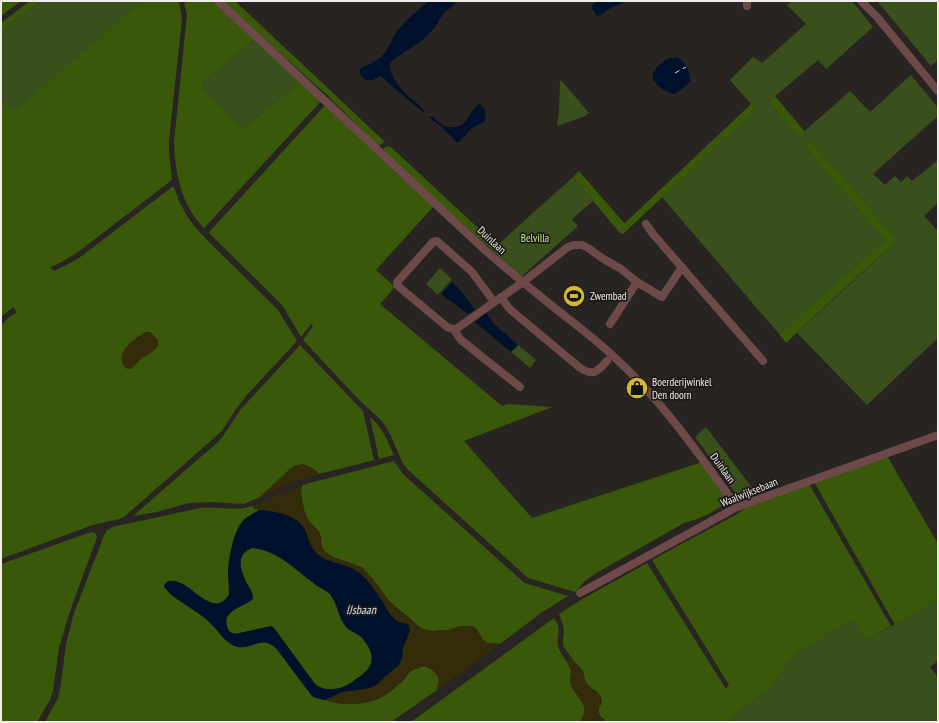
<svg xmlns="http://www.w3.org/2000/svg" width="939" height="723" font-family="'PT Sans Narrow',sans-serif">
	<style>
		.green { fill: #39501d }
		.forest { fill: #3a580a }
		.sand { fill: #342b0a }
		.water { fill: #00112c; fill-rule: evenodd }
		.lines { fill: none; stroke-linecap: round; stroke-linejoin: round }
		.ferry { stroke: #d1e0f0; stroke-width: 1; stroke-dasharray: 5 4; stroke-linecap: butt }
		.minor { stroke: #6d4a49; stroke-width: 8 }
		.labels { text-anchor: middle; stroke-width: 3.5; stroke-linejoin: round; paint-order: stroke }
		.park-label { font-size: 11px; fill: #bbe987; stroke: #1e1a18 }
		.street-label { font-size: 11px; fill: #efecea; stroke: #1e1a18 }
		.poi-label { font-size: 11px; fill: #efecea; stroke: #1e1a18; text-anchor: start }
		.water-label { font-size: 12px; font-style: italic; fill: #d1e0f0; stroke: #1e1a18 }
	</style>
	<rect width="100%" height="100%" fill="#272421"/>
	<g class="green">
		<polygon points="41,1 141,1 15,112 1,101 1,31"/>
		<polygon points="793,1 852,1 873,27 826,69 818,60 768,102 798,137 850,91 870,112 911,75 938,108 938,116 873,174 885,185 895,176 901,182 907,176 912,181 938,160 938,203 924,216 938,231 938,338 867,405 797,333 898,240 810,140 804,146 884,240 779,334 662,197 755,109 730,80 753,57 762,63 806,24 787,5"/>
		<polygon points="877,1 938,1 938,60 931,66"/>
		<polygon points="256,38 302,80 245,127 241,127 207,92 203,88 202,84"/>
		<polygon points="561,80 589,113 585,116 557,126 559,111 560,82"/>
		<polygon points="573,177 593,201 572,219 578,226 521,277 492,250"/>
		<polygon points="440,268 452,279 438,295 426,284"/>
		<polygon points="518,345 536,360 530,368 511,352"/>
		<polygon points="706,427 753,489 738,495 736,494 695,437"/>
		<polygon points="938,599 938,661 930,667 938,677 938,722 727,722 748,705 770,687 797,652 853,619 866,641"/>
	</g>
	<g class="forest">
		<polygon points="1,1 21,1 1,16"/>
		<polygon points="30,1 41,1 1,31 1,23"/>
		<polygon points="141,1 179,1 182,19 169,140 169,150 172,180 78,252 60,263 50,267 54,271 68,264 79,258 172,187 174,187 179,201 187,216 196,228 207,240 278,310 297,341 246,396 236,409 222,431 124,517 119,519 93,525 1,559 1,326 8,318 17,312 13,307 1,317 1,101 15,111"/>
		<path d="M185 1H213L256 38 202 84 203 88 207 92 241 127H245L302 80 323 99 204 228C181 204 175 174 174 142L187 14 184 4Z"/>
		<path d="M222 1H235C285 48 335 95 385 142L378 146 327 95Z"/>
		<polygon points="775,96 805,132 798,137 768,102"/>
		<path d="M327 103 395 172 434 206 376 270 395 287 380 304 502 406 508 404 552 407 464 441 532 518 702 462 729 499C721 510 697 520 684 523L598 572 585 581 575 592 528 578 407 469 403 464 391 436 387 428 380 419 360 401 303 340 313 326 311 324 301 337 284 308 280 303 209 233 211 230Z"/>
		<polygon points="751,104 756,109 623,234 619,232 573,177 579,171 624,223 625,223"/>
		<polygon points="810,140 898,240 833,299 786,343 779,334 884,240 804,146"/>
		<polygon points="388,146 392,148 492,241 497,242 492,250 413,179 383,150 384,148"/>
		<polygon points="300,345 363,411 374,460 319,474 314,469 290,469 260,497 244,504 211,502 189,503 157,512 133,516 219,441 223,436 241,409"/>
		<path d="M370 417C384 429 386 439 394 455L379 459Z"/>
		<polygon points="886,454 938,544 938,599 895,625 813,480"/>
		<polygon points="394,461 403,474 520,579 525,583 568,596 541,613 500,644 488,643 483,640 476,628 461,626 449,630 432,631 422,629 389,601 373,579 363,568 348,562 333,557 325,552 322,547 321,542 321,537 318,531 311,523 307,518 304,510 302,499 301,491 302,485"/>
		<path d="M808 482 891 626 866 641 853 620 797 652 770 687 748 705 727 722H607C589 708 605 708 601 698 597 687 586 690 584 676L564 647C562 642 564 636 564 630 563 625 561 619 559 614L584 598 647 563 726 689 729 685 652 560 737 514 745 508Z"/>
		<path d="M252 506 255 509 259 510 243 520 237 531 232 546 230 559 228 575 229 595 224 602 219 604 208 602 201 597 164 585V587L171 595 195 611 206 619 214 627 241 647 264 642H268L276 648 312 696 316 698 345 704 401 683 411 670 425 666 433 670 439 678 437 690 391 722H45L58 698 60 690 66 644 74 613 103 538 106 531 112 527 200 508C218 506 235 512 252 506Z"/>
		<polygon points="91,532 95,533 97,536 96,540 69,614 59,648 53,691 50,700 37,722 1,722 1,564"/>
		<path d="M253 548C276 549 296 570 315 584 319 588 326 590 330 594 335 601 337 609 340 616 341 620 344 624 346 627 351 632 359 634 363 639 377 656 374 668 356 679 352 682 348 685 343 687 333 690 323 691 315 684L274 628 267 627 235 634C231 633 228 631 227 626 222 610 245 607 253 599 253 591 247 586 244 579 239 567 237 553 253 548Z"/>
		<path d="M554 618C563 631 556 633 558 645 559 655 569 661 571 670 572 675 569 681 571 686 574 693 582 699 584 707 586 712 582 717 581 722H411Z"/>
	</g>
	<g class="sand">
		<path d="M145 332H150C170 348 150 351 140 360 137 363 133 370 128 369 125 368 123 365 122 362 118 350 136 338 145 332Z"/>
		<path d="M302 464C310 466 313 468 319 474L288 484 260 497 290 469 294 466Z"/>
		<path d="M302 485 301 491 302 499 304 510 307 518 311 523 320 533 322 547 325 552 333 557 348 562 363 568 373 579 386 598 413 623 422 629 432 631 449 630 461 626H472L476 628 483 640 488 643 500 644 437 690 439 678 433 670 425 666C409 670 411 672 400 683 385 699 368 705 346 704 339 704 332 702 325 700L342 692 365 689 378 684 383 678 394 669 398 666 402 658 403 648 410 631 409 625 397 621 389 613 373 588 350 567 325 559 319 555 309 543 305 529 268 510 255 509 252 506Z"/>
		<path d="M570 657C574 662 580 666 583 671 585 676 584 681 588 686 592 691 599 691 601 698 602 700 601 702 600 704 597 714 599 716 607 722L590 721 581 722 585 710 584 705 572 687 570 683 571 670 566 660Z"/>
	</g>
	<g class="water">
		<path d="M429 1H453L455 3 452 7 444 12 436 26 424 39 396 58C393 60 390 62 390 65 389 72 398 86 403 91 409 98 419 103 424 111L423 112 414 105 383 78 380 76C377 77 375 79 373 80 365 82 358 77 360 69 366 65 375 62 381 57 388 51 391 41 396 33 403 23 419 8 429 1Z"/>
		<path d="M598 1H625C621 5 616 5 611 8 603 11 599 24 592 8V5Z"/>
		<path d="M677 57C687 64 690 70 690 82L679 91 674 94C667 92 656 86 653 79 650 71 664 60 670 58 672 58 675 58 677 57Z"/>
		<path d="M479 104H480C486 108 487 116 484 122L472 128 459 142 457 143 443 128 430 118 431 116C435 119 440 124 444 126 450 128 461 128 465 122 470 116 472 109 479 104Z"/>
		<polygon points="452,282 461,291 475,310 468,314 441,294"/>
		<polygon points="486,313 494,324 518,345 511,352 475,322"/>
		<path d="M259 510C273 511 298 514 305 530 309 539 310 547 317 554 328 564 345 563 357 571 369 580 376 592 384 604 387 610 391 617 397 621 401 623 405 623 409 625L410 631 403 648 402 658 398 666 394 669 383 678 378 684 372 687 365 689 342 692 325 700 316 698 312 696 276 648C260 635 254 649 238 647 228 645 221 635 215 628 211 623 206 619 201 615 193 609 166 594 164 585L168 581C175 580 180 582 186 586 199 594 217 616 229 594 230 588 229 582 228 575 228 561 233 531 243 521 247 517 254 513 259 510ZM252 548C276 549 296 570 315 584 319 588 326 590 330 594 338 604 338 617 346 627 351 632 359 633 363 639 377 656 374 668 356 679 352 682 348 685 343 687 333 690 323 691 315 684L274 628 271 626 267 627 235 634C231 633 228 631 227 626 222 610 245 606 253 599 254 592 247 586 245 579 239 567 237 553 252 548Z"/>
	</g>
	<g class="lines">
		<polyline class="ferry" points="675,73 686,67"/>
		<g class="minor">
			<path d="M218 1 486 251C509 271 532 290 556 309 575 324 594 338 612 355 661 399 699 454 737 507"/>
			<polyline points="747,1 747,6"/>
			<polyline points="861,1 877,17 938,91"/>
			<polyline points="646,224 653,234 763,361"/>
			<path d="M501 297 508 307 512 311 579 367C593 377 597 372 607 361"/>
			<polyline points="494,302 472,272 437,241 433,242 398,281 397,283 398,286 447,327 452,329 456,329 523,282 568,247 574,245 582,245 588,248 602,258 621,269 637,282 662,297 682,267"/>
			<polyline points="610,324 637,282"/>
			<polyline points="456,329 456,333 461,340 520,387"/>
			<polyline points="580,593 737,507 938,435"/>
		</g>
	</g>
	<defs>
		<g id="stadium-disc" transform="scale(1.15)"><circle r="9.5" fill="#d0b736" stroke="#1e1a18"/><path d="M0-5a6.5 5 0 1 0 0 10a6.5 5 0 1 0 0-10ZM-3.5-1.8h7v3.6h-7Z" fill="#111"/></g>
		<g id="shop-disc" transform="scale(1.15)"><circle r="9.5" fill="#d0b736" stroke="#1e1a18"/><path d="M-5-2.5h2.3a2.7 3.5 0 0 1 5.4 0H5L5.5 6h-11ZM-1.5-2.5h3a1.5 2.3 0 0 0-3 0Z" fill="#111"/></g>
	</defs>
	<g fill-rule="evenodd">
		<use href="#stadium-disc" x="574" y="296"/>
		<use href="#shop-disc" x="637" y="388"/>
	</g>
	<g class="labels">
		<g class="park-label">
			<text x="535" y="242">Belvilla</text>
		</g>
		<g class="street-label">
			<text transform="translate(492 240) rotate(43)" y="4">Duinlaan</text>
			<text transform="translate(723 468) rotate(54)" y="4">Duinlaan</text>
			<text transform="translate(749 492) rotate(-22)" y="4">Waalwijksebaan</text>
		</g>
		<g class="poi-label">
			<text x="590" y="300">Zwembad</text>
			<text x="652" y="386">Boerderijwinkel<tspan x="652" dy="13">Den doorn</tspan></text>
		</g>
		<g class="water-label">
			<text x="361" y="614">IJsbaan</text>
		</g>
	</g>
	<rect width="939" height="723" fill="none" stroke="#efecea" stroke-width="4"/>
</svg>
